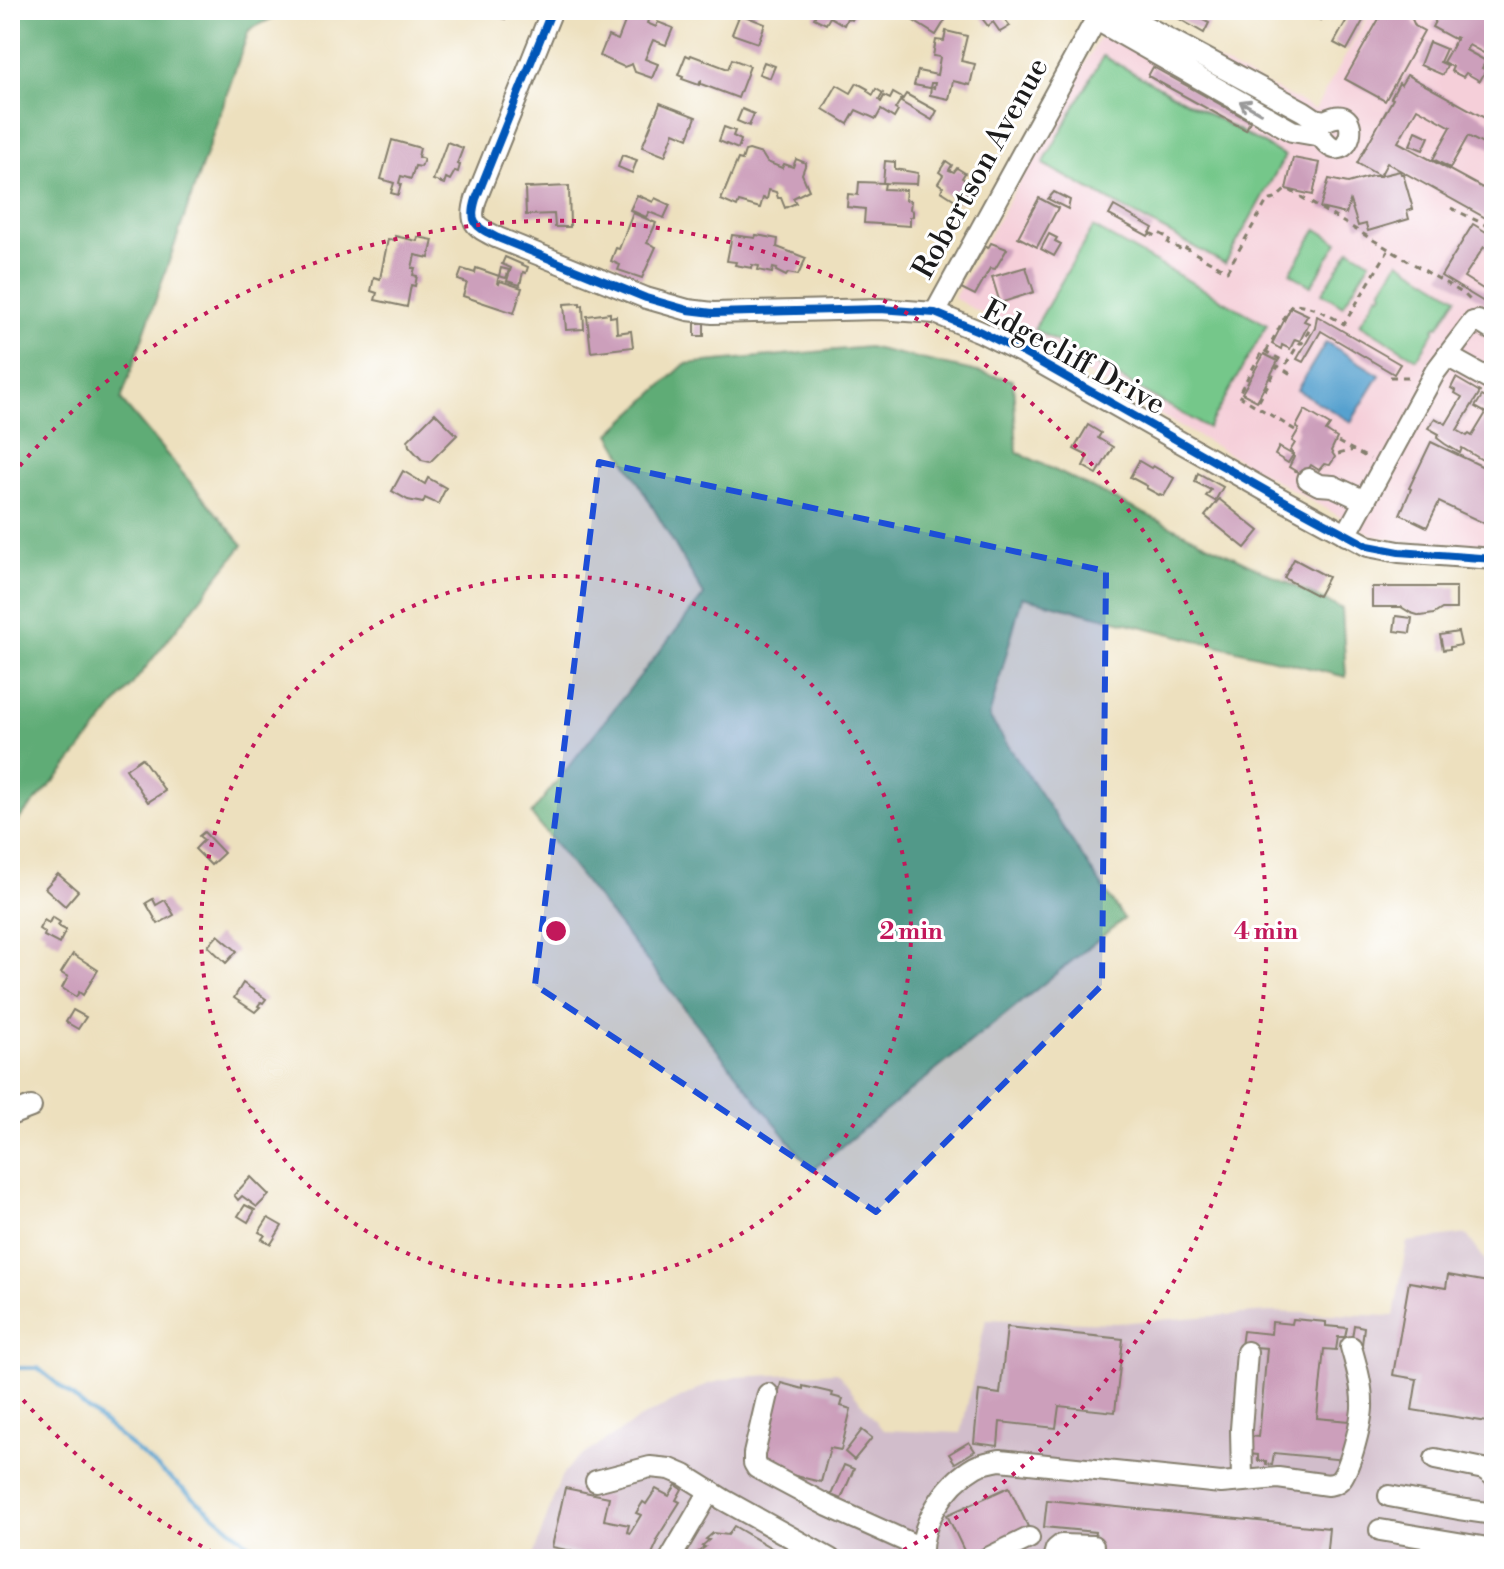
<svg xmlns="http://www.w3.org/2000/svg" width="1504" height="1569" font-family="'Libre Bodoni',serif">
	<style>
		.built { fill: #f5cfd9 }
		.industrial { fill: #d1bdcb }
		.green { fill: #74c78a; stroke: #487253; stroke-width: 2 }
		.forest { fill: #5fac76; stroke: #3e6449; stroke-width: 2 }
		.water { fill: #57a1cf; stroke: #3a5e76; stroke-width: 2 }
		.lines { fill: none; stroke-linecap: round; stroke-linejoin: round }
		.stream { stroke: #57a1cf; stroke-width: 4 }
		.building { fill: #cc9fbb }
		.minor-casing { stroke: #847e6d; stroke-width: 24 }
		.path { stroke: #847e6d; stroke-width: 3; stroke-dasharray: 6 6; stroke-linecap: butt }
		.minor { stroke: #fff; stroke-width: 20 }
		.cycleway-casing { stroke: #fff; stroke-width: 13 }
		.cycleway { stroke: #0057b8; stroke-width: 8 }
		.oneway { stroke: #999 }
		.marked { fill: #1d4ed8; fill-opacity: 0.2; stroke: #1d4ed8; stroke-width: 6; stroke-dasharray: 16 10; stroke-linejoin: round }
		.ring { fill: none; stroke: #c2185b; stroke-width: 4; stroke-dasharray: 4 8 }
		.labels { text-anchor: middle; stroke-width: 6; stroke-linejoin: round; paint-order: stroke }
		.street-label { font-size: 30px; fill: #1c1c1c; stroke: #fff }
		.centre { fill: #c2185b; stroke: #fff; stroke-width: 4 }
		.ring-label { font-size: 24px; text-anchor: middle; font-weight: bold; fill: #c2185b; stroke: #fff; stroke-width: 6; stroke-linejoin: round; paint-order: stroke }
	</style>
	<rect width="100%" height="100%" fill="#fff"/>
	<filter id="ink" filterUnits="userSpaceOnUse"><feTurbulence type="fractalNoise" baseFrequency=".0125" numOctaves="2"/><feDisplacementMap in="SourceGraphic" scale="16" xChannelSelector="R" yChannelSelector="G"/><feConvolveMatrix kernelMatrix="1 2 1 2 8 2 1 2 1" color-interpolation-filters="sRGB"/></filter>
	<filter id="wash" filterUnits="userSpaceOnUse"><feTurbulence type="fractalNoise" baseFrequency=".006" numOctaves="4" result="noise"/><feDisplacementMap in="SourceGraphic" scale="32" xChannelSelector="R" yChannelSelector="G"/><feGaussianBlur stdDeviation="1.8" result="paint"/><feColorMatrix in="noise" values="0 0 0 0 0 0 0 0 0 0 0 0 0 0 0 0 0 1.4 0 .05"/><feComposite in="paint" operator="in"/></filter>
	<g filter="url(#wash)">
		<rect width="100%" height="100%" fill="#ede0be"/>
		<polygon class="built" points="1115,10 1315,109 1372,10 1494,10 1494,545 1403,542 1372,535 954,298"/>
		<polygon class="industrial" points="1466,1234 1489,1266 1494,1268 1494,1559 532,1559 561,1477 574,1461 639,1419 708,1384 737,1377 837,1372 883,1430 961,1433 986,1319 1116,1323 1269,1312 1394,1316 1407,1242"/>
		<g class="green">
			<polygon points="1103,56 1285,156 1225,264 1043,164"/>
			<polygon points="1093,227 1267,325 1208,428 1034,329"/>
			<polygon points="1317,229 1338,242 1311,286 1290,273"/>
			<polygon points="1350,249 1370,261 1343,306 1322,293"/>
			<polygon points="1399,261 1457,297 1439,326 1437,325 1434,329 1435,330 1417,359 1360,324 1378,294 1380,296 1383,292 1381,290"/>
		</g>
		<g class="forest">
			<polygon points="10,10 288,10 249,30 121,400 243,545 61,774 10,829"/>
			<polygon points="868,347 1013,380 1017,452 1342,609 1346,677 1022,597 989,717 1124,919 812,1170 531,814 704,595 610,434 685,364"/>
		</g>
		<polygon class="water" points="1326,342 1380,375 1351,422 1297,390"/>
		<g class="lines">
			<polyline class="stream" points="10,1368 38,1368 267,1559"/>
		</g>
		<g id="blocks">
			<g class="building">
				<polygon points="476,10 507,10 505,19"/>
				<polygon points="737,10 758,10 755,17"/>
				<polygon points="818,10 857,10 852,20 847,18 844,25 830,17 826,24 814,18"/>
				<polygon points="918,10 936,10 947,17 936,35 912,20"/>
				<polygon points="991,10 1003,10 1006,15 1003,17 1010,26 1000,32 993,22 988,26 981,17"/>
				<polygon points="1171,10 1201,10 1197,17 1209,23 1204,33 1169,13"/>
				<polygon points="1311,10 1369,10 1347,50 1334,43 1350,14 1345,12 1341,19 1329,13 1326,17 1323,15 1320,20 1309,13"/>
				<polygon points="1384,10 1394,14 1407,15 1412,19 1415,26 1424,31 1385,101 1345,79"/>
				<polygon points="1441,10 1494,10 1494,63 1489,60 1491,57 1469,45 1466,50 1486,61 1482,68 1486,70 1480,81 1466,73 1463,77 1451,71 1453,67 1443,62 1457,38 1455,37 1454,39 1432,27"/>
				<polygon points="637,12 649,17 647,23 656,27 658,22 673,28 666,45 653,40 645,59 658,64 652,78 635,72 632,64 624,67 600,56 608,36 618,40 628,14 636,17"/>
				<polygon points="740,14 765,24 758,43 732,34"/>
				<polygon points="946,31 967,36 961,61 975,64 970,85 953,81 949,99 930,95 931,87 934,88 935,83 931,83 930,88 914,85 918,71 937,75 940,57 933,56 936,40 944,41"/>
				<polygon points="1429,42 1446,49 1440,62 1447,65 1443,75 1420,65"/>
				<polygon points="686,55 690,57 691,55 728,69 732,59 750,66 738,98 701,84 701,80 699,85 682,79 683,77 678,75"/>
				<polygon points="764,62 775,66 770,78 759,74"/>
				<polygon points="1153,67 1250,121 1246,130 1148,76"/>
				<polygon points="1407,75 1494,123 1494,150 1468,136 1450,168 1433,159 1451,127 1417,108 1398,142 1488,191 1494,180 1493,222 1387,163 1380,176 1357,163 1393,99 1391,98 1399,83 1401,85"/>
				<polygon points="857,83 868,89 867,91 873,95 876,89 883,93 879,100 881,102 884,96 890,99 893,93 902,98 895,109 898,111 894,118 881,110 876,119 856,110 848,124 823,109 837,85 851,93"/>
				<polygon points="906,94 937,111 932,120 901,102"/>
				<polygon points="660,103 696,117 688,138 674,132 665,156 642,147"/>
				<polygon points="742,109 754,114 749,126 737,121"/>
				<polygon points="724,127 735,131 733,136 741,140 738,149 719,141"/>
				<polygon points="1416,131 1429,137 1423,150 1410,145"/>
				<polygon points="392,140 420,148 418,157 424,159 421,167 415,166 411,179 401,176 399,183 401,184 398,195 391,193 394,183 381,179"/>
				<polygon points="447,142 463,148 457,164 460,165 458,172 455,171 450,180 446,178 444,184 433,180"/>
				<polygon points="749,150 762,154 767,162 782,168 784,164 793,167 796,159 806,163 802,174 809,190 793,198 796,203 785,208 781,198 778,198 776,192 769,190 767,199 763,198 760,208 739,202 737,207 721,200 738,159 742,160 745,151"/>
				<polygon points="622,155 637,160 632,173 618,167"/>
				<polygon points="1293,158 1320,163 1313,195 1286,189"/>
				<polygon points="885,161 895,162 895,169 918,173 917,184 883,183"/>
				<polygon points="946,161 952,165 949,170 954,172 957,168 965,173 962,178 972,184 960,203 941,191 943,187 938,183 943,175 939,172"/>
				<polygon points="1400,171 1401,174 1403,174 1413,209 1407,211 1409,219 1368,231 1366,224 1358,226 1350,201 1346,214 1320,208 1329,179 1348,183 1372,176 1379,176"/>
				<polygon points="859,182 885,183 884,189 906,190 905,200 911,201 910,209 913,211 913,216 910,217 910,226 864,223 865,209 847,207 848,194 858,195"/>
				<polygon points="569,186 570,227 555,227 554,214 526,215 525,188"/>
				<polygon points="1054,192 1070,200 1068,209 1048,199"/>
				<polygon points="637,195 653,202 655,198 670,205 664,218 649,212 646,217 630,210"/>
				<polygon points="1039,198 1058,208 1037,247 1018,237"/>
				<polygon points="1114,206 1153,228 1148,236 1109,215"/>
				<polygon points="633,213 656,223 647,243 656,247 642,278 618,270 620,265 611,261 616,248 619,249"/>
				<polygon points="1473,224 1491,235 1494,231 1494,254 1484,247 1464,277 1494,296 1494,308 1441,276"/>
				<polygon points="1049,234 1057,238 1055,241 1061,244 1054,256 1041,249"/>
				<polygon points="732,235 755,238 756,235 778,239 777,247 806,258 798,275 788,273 786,276 776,271 777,269 773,268 772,273 758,270 759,266 752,265 752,268 735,265 736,262 727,261"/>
				<polygon points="395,236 417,241 418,237 433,240 429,258 415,255 412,268 415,268 413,275 417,276 415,286 411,285 407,307 375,300 377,293 371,291 374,277 380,279 388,239 395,240"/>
				<polygon points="991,243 1007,249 995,269 990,268 975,295 961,288 985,246 988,248"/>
				<polygon points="505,257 528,267 526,273 523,272 520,285 507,281 511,268 502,264"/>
				<polygon points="1026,267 1034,292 1000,303 992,277"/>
				<polygon points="476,268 499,276 497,283 499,284 500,281 522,288 514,313 463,296 467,283 458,280 462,269 475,273"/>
				<polygon points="501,268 509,270 506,278 499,276"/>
				<polygon points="580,303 580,306 583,305 584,329 566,330 564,304"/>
				<polygon points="1291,307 1308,315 1304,321 1309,323 1300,341 1295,339 1290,349 1282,345 1281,349 1272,344"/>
				<polygon points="610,313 610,317 616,316 617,333 631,331 633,347 591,352 587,316"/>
				<polygon points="1317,316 1400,364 1394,374 1321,331 1303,362 1297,359 1315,328"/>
				<rect x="695" y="323" width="9" height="13"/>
				<polygon points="1264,354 1278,361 1257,401 1242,393"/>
				<polygon points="1456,378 1480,392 1457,430 1467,436 1469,434 1472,436 1486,413 1475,407 1482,396 1494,403 1494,467 1462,448 1460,453 1445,444 1437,438 1439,434 1428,428 1435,418 1446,424 1462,397 1455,393 1456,391 1451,388"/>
				<polygon points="1305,410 1330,425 1326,431 1337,438 1331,451 1335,457 1330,465 1324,464 1319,470 1311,465 1304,476 1289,467 1294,457 1293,456 1294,454 1290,451 1295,443 1292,441 1299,429 1296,427"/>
				<polygon points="435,413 457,435 430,462 422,460 409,446 408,440"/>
				<polygon points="1088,425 1101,433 1098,438 1113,447 1097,474 1083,466 1088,456 1074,449"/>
				<polygon points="1431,442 1494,472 1494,528 1439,502 1427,527 1400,514 1411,489 1409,488"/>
				<polygon points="1279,447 1293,455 1288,463 1275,455"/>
				<polygon points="1139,461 1151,468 1153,466 1174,478 1164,496 1160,494 1159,495 1146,488 1147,486 1130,477"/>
				<polygon points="403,471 425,484 428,478 446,488 438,504 425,498 423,503 408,500 392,491"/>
				<polygon points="1198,473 1223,487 1215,501 1206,496 1211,490 1195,482"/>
				<polygon points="1219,499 1259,531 1245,548 1205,516"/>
				<polygon points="1294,559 1328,577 1318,596 1284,578"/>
				<polygon points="1372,587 1456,587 1456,609 1442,609 1434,614 1421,616 1411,613 1401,607 1372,607"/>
				<polygon points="1396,616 1412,618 1410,633 1394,631"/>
				<polygon points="1458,632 1461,645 1450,647 1450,649 1443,650 1440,635"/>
				<polygon points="142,758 165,791 148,802 126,769"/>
				<polygon points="204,832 224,853 211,865 195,849 204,840 199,836"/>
				<polygon points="58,874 78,891 65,906 45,888"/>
				<polygon points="153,899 156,905 165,900 174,915 158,924 146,903"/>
				<polygon points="52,917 60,922 58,926 66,930 59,944 44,936 45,933 39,929 44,920 49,923"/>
				<polygon points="218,935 237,951 226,963 208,946"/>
				<polygon points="73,954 98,970 83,995 79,992 76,997 62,988 68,977 61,973"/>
				<polygon points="243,983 266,999 263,1003 261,1002 258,1006 260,1007 255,1012 234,998"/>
				<polygon points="73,1010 86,1017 78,1029 66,1022"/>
				<polygon points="251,1177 269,1195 257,1207 242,1196 238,1200 234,1195"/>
				<polygon points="245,1205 255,1210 248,1222 238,1216"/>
				<polygon points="268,1218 282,1226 271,1244 262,1239 265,1235 259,1232"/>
				<polygon points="1448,1275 1494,1283 1494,1423 1412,1410 1417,1379 1393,1375 1409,1282 1446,1288"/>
				<polygon points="1293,1319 1326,1322 1326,1326 1347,1328 1345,1337 1338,1337 1336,1350 1324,1349 1317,1418 1349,1421 1345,1460 1274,1453 1272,1465 1266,1464 1266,1461 1258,1461 1258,1455 1249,1454 1249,1436 1259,1437 1267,1348 1241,1346 1243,1331 1271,1334 1272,1322 1292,1324"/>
				<polygon points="1354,1325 1364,1327 1362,1345 1351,1344"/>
				<polygon points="1007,1327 1123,1339 1115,1412 1059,1406 1056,1428 1000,1422 998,1446 974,1443 979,1391 1000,1394"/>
				<polygon points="781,1383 803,1389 803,1386 833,1393 832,1396 843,1399 841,1406 851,1409 841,1450 830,1448 821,1482 775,1471 776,1466 761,1462"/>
				<polygon points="862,1430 872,1438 854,1460 845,1452"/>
				<polygon points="969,1442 975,1451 955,1463 949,1454"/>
				<polygon points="844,1465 854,1469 841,1499 831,1495"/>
				<polygon points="676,1485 682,1489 676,1500 680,1502 656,1540 658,1541 651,1556 649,1554 641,1559 611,1559 552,1547 565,1488 609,1497 604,1520 629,1525 627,1532 630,1533 641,1515 636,1513 643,1502 646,1504 656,1489 669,1496"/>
				<polygon points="1009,1487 1031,1533 974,1559 968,1559 947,1515"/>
				<polygon points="1047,1500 1329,1528 1326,1559 1092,1559 1095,1532 1044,1527"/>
				<polygon points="734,1526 790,1559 699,1559 701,1555 697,1553 705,1547 702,1546 709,1540 706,1539 713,1533 728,1535"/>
			</g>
		</g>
	</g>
	<g filter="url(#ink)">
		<use href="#blocks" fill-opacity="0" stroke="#847e6d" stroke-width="2"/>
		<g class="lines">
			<g class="minor-casing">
				<g id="minor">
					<path d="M552 10 476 199C468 225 477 227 498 238L646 298 688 310 713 313 880 309 935 313 981 332 1025 354 1272 494 1368 546 1399 552 1494 559"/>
					<path d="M1095 19 1292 131 1321 136C1349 178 1368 98 1325 121L1315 119 1303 111 1115 10"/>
					<polyline points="935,313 1101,10"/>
					<polyline points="1447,356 1494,382"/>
					<polyline points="1308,479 1319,485 1333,486 1365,501"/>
					<polyline points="1346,535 1435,372 1473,322 1478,321 1494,331"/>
					<polyline points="10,1115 31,1107"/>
					<polyline points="768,1394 754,1454 754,1463 757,1468 828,1506 921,1548"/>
					<polyline points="1435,1459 1484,1469 1494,1476"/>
					<polyline points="1242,1480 1241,1429 1247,1352"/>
					<polyline points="596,1481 650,1467 670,1469 684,1475 724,1500 830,1559"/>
					<polyline points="1389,1496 1459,1509 1494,1514"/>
					<polyline points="1380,1530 1494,1549"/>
					<polyline points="670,1559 710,1491"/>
					<path d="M922 1559C919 1525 945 1484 975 1467 982 1463 991 1462 1000 1460L1221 1483 1278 1478 1328 1485C1333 1484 1336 1484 1340 1480 1350 1469 1363 1418 1362 1403 1362 1384 1356 1365 1351 1347"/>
					<polyline points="986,1559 1029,1538"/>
					<polyline points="1053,1559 1056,1549 1061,1545 1093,1546"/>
				</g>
			</g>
			<g class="path">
				<polyline points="1487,88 1494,90"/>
				<polyline points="1486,90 1494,102"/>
				<polyline points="1451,208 1494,229"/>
				<polyline points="1150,233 1156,236 1159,233 1170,239 1168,243 1182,250 1184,247 1227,271 1267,201 1275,199 1285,190 1291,191 1464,294 1470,300"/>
				<path d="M1266 352 1292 304C1310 304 1329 315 1344 324L1388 251"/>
				<polyline points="1390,377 1414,377"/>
				<polyline points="1259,401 1278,366 1294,376"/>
				<polyline points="1295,430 1238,395 1263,350 1287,363 1299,343 1302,343 1311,327"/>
				<polyline points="1338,442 1370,459"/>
				<polyline points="1338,454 1354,450"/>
			</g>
			<use href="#minor" class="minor"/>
			<g class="cycleway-casing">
				<path id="cycleway" d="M552 10 476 199C468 225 477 227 498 238L646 298 688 310 713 313 880 309 935 313 981 332 1025 354 1272 494 1368 546 1399 552 1494 559"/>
			</g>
			<use href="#cycleway" class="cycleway"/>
		</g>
		<defs><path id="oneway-shaft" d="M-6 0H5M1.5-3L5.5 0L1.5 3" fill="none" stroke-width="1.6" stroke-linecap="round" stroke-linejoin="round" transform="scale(2)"/></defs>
		<use class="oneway" href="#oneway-shaft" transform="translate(1250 107) rotate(-150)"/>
	</g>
	<path class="marked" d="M599 462 1106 571 1102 985 876 1212 535 985Z"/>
	<g class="ring">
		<circle cx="556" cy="931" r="355"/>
		<path d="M223 1558A710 710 0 0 1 12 1387M12 475A710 710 0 1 1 889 1558"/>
	</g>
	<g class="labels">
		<g class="street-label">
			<text transform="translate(980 168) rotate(-61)" y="10">Robertson Avenue</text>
			<text transform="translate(1074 357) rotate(29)" y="10">Edgecliff Drive</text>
		</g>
	</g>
	<circle cx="556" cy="931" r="12" class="centre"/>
	<g class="ring-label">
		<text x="911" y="939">2 min</text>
		<text x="1266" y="939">4 min</text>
	</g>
	<rect width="1504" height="1569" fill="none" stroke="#fff" stroke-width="40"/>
</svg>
